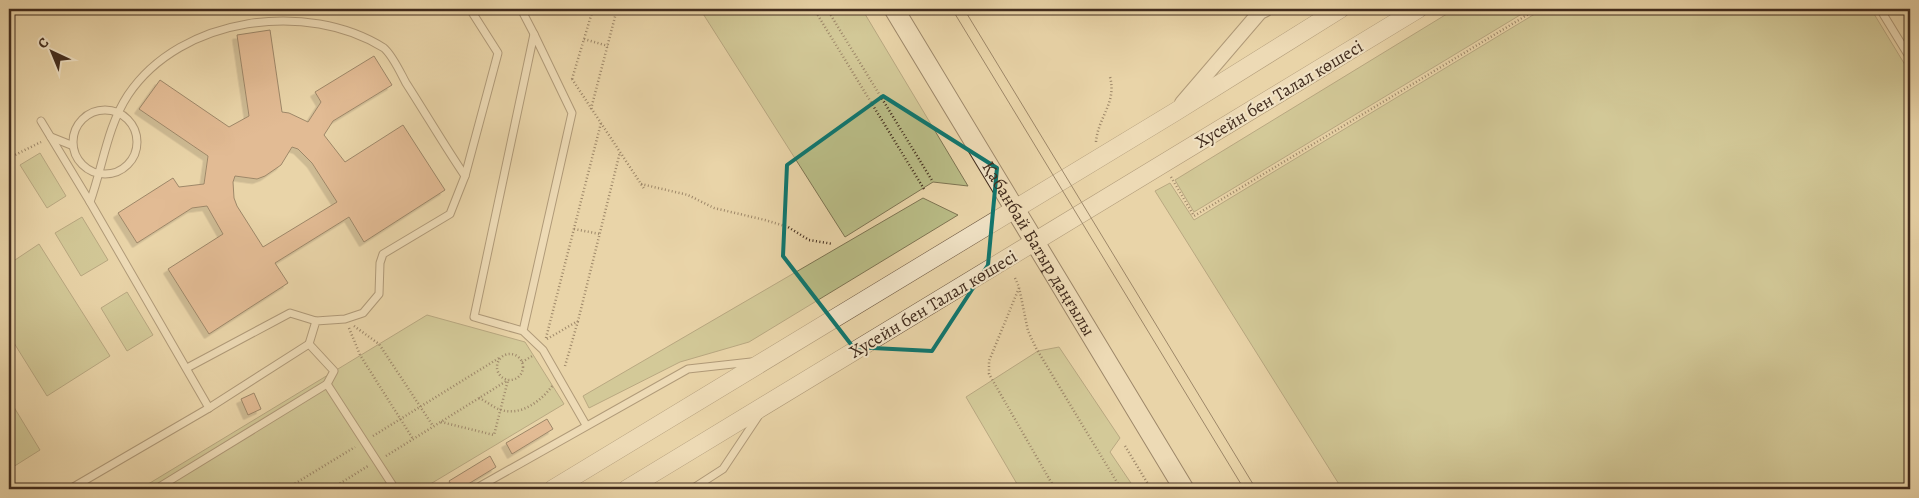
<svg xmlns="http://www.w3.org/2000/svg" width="1919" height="498" font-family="Alegreya,serif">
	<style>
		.green { fill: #b9bc86; stroke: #7e7452 }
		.building { fill: #da9e7b; stroke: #422c1d; fill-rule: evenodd; filter: url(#shadow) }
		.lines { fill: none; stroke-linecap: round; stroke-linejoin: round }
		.service-casing { stroke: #6c5640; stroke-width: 9 }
		.minor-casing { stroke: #6c5640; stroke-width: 16 }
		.tertiary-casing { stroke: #6c5640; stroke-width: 19 }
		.secondary-casing { stroke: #422c1d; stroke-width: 21 }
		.path { stroke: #422c1d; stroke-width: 2.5; stroke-dasharray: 1 2.5; stroke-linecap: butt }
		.service { stroke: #f1e3c6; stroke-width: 7 }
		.minor { stroke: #f1e3c6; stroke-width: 14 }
		.tertiary { stroke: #f1e3c6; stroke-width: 18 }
		.secondary { stroke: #f1e3c6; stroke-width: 19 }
		.tram { stroke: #422c1d; stroke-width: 1 }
		.marked { fill: none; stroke: #0f766e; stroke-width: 4; stroke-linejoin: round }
		.labels { text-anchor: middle; stroke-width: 4; stroke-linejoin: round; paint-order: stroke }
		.street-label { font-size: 18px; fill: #422c1d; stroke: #f1e3c6 }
	</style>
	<defs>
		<filter id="shadow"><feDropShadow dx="-4.5" dy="4.5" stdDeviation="0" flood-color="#0004"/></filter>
	</defs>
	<rect width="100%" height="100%" fill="#e9d4a8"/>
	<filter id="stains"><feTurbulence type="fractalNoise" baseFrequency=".004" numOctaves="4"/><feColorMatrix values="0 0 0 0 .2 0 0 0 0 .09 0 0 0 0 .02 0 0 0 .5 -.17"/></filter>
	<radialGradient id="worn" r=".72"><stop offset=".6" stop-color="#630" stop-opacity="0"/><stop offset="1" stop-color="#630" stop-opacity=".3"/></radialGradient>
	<g class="green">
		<polygon points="700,9 862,9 968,186 933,182 845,237"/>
		<polygon points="1455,9 1530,9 1194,212 1175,180"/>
		<polygon points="1543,9 1871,9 1910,73 1910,489 1342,489 1155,191 1170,183 1194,220"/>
		<polygon points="40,153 66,196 47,208 20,165"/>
		<polygon points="923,198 958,215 749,342 680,362 589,408 583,396"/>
		<polygon points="82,217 108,260 81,276 55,233"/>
		<polygon points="39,244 110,356 47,396 9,335 9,264"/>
		<polygon points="127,292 153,335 127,351 101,308"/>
		<polygon points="427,315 525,342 564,404 422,489 140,489"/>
		<polygon points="1059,347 1120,438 1110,452 1135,489 1020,489 966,397 1038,351"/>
		<polygon points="9,399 40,450 13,467 9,459"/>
	</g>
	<g class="building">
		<path d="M270 30 282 112 289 113 308 122 321 102 315 92 374 56 392 85 333 121 324 135 345 162 403 125 445 190 364 242 349 217 275 263 288 283 209 334 168 269 223 234 207 206 192 208 137 243 118 213 173 178 179 187 204 184 208 156 139 109 160 80 229 127 249 116 237 35ZM292 147 298 149 312 163 337 202 263 247 237 206 234 198 233 182 235 176 257 179 265 176 281 165Z"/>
		<polygon points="254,393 261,409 248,415 241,399"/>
		<polygon points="547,419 553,429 512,454 506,443"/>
		<polygon points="490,456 496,467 460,489 454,489 449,481"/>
	</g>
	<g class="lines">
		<g class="service-casing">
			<g id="service">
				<polyline points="521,9 534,34"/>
				<polyline points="1880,9 1910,58"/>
				<circle cx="105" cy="142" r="32"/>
				<polyline points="41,121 90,202"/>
				<polyline points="51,137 71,145"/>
				<polyline points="465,176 498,53 470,9"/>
				<polyline points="523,331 474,317 534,34 572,113 523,331 543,350 586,425"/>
				<polyline points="187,368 290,313 316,321"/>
				<polyline points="327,384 395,489"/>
				<path d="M209 408 90 202C103 166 107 127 128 95 181 16 308 0 384 48 393 56 400 72 406 83 426 114 444 145 465 176L450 214 383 254 380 263 379 294 363 313 345 319 316 321 309 344"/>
				<polyline points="70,489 209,408 309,344 334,371 327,384 156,489"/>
				<polyline points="475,489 688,369 751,362"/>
				<polyline points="692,489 723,469 759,415"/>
			</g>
		</g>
		<g class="minor-casing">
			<polyline id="minor" points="1182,103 1260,12 1266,9"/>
		</g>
		<g class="tertiary-casing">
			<g id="tertiary">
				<polyline points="553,489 1175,112 1340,9"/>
				<polyline points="627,489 1418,9"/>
			</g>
		</g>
		<g class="secondary-casing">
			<g id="secondary">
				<path id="s1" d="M894 9 1184 489"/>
			</g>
		</g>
		<g class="path">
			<polyline points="814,9 924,189"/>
			<polyline points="827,9 933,182"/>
			<polyline points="584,39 608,46"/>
			<polyline points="572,79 645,190"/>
			<polyline points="572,79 593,9"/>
			<polyline points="591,109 617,9"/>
			<path d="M1096 142C1098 117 1117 103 1110 77"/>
			<polyline points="9,158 41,142"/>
			<polyline points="1171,177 1194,216 1537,9"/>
			<polyline points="641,184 688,195 714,208 765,220 788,227 809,240 833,244"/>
			<polyline points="574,229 600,234"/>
			<polyline points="1015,278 1019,287 1028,331 1036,348 1121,489"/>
			<polyline points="1019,288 989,361 989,374 1055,489"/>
			<polyline points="354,326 379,344 433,426"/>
			<polyline points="349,328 360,355 413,439"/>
			<polyline points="546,338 601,123"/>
			<polyline points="547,339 578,321 620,152"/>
			<circle cx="510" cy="367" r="13"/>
			<polyline points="522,362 534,355"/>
			<polyline points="565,366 578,321"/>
			<path d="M479 398C486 401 494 408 501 410 522 416 541 401 553 385"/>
			<polyline points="441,422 494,435 508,380"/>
			<polyline points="373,436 499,358"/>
			<polyline points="1125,446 1151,489"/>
			<polyline points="386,456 508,380"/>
			<polyline points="286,489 355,447"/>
			<polyline points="331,489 368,466"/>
		</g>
		<use href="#service" class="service"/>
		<use href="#minor" class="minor"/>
		<use href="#tertiary" class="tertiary"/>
		<use href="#secondary" class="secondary"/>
		<g class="tram">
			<polyline points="952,9 1244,489"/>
			<polyline points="964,9 1256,489"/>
		</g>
	</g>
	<path d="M0 0H1919V498H0ZM883 96 997 168 988 265 932 351 853 347 783 256 787 165Z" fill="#e9d4a8" fill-opacity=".55" fill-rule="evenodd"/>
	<path class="marked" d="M883 96 997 168 988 265 932 351 853 347 783 256 787 165Z"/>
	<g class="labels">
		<g class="street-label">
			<text transform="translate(1279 94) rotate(-31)" y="6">Хусейн бен Талал көшесі</text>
			<text dy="6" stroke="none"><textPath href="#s1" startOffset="280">Қабанбай Батыр даңғылы</textPath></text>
			<text transform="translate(933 304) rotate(-31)" y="6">Хусейн бен Талал көшесі</text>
		</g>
	</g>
	<rect width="1919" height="498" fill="none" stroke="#e9d4a8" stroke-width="30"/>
	<rect x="10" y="10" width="1899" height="478" fill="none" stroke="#422c1d" stroke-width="2.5"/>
	<rect x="15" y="15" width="1889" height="468" fill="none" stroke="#422c1d"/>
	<g transform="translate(52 52) rotate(316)" stroke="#f1e3c6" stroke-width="4" paint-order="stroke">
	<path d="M0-4L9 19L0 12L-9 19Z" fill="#422c1d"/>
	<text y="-8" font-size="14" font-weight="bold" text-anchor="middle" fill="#422c1d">С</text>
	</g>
	<rect width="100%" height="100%" filter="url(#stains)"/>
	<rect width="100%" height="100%" fill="url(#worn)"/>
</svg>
